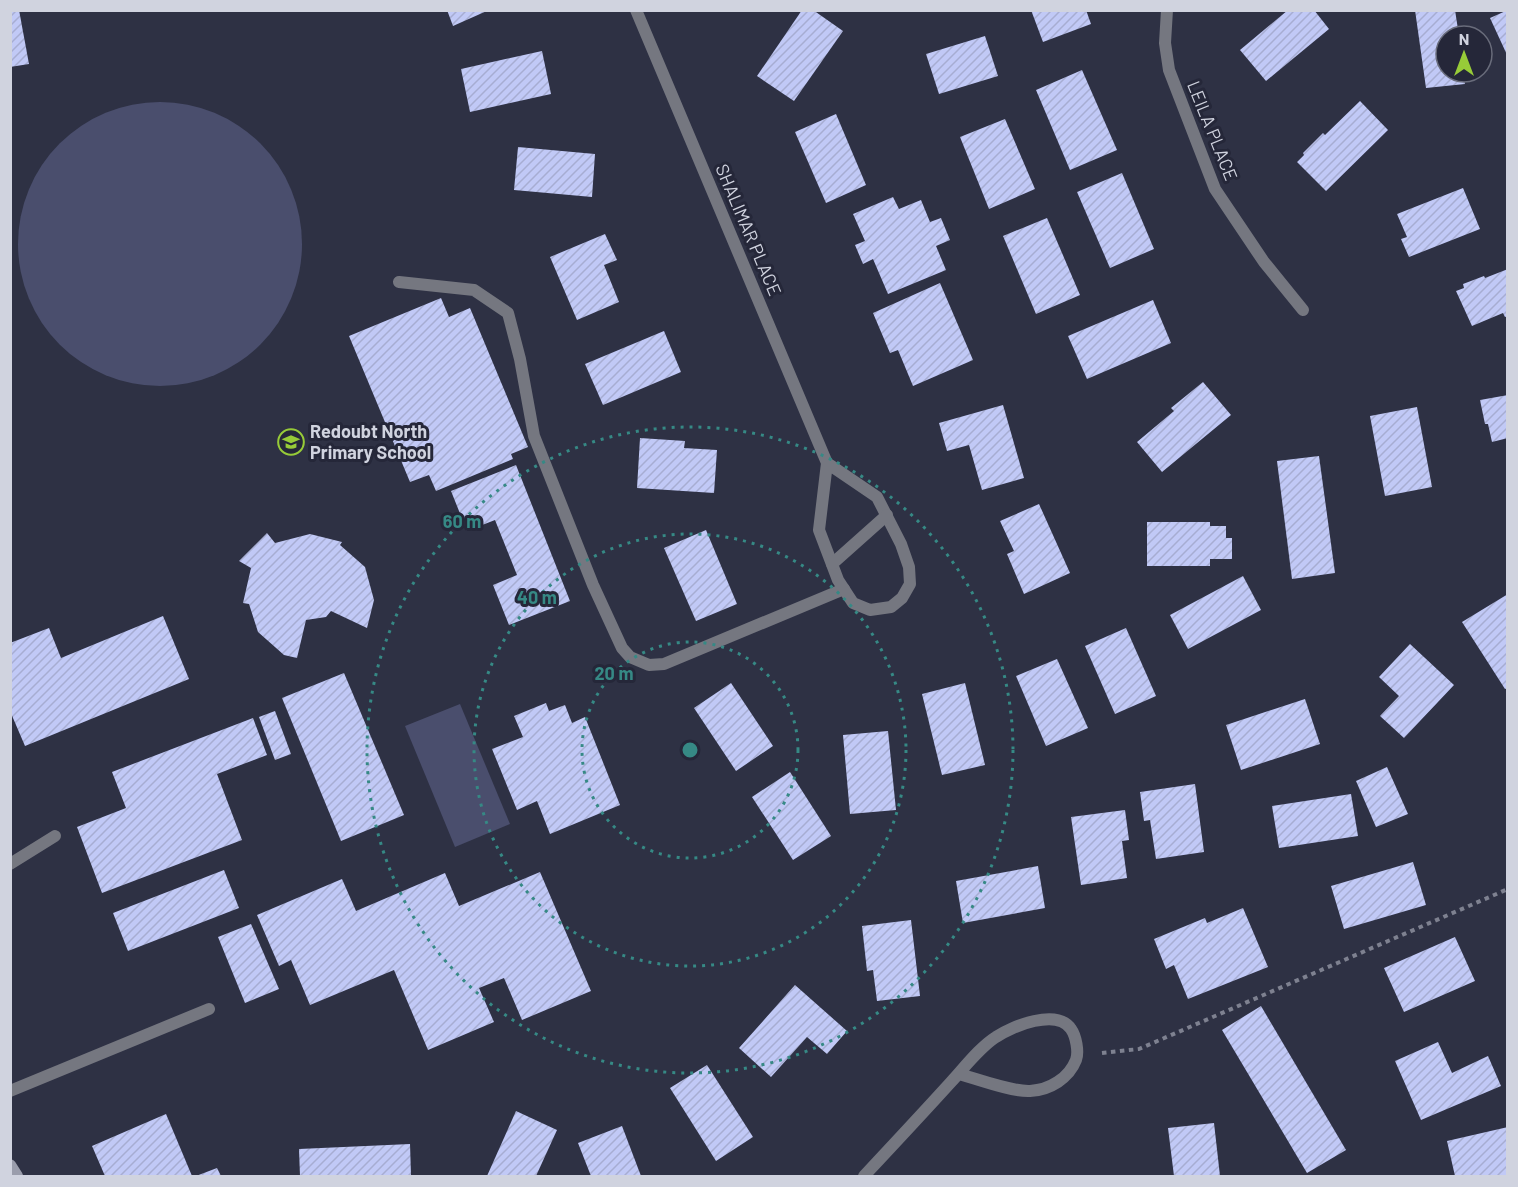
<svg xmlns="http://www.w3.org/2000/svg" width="1518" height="1187" viewBox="0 0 1518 1187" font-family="Barlow,sans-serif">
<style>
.pitch{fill:#4a4e6d}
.building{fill:url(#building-hatch)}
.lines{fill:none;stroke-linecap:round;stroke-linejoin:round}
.path{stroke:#7e8190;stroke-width:4;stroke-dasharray:4.5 4.5;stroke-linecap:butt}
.lane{stroke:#757780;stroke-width:12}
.street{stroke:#757780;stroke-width:12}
.secondary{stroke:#9a9dac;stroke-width:12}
.ring{fill:none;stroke:#368985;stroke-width:3;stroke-dasharray:3 6}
.labels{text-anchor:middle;stroke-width:6;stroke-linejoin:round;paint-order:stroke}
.street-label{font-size:18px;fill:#d0d3df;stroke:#252739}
.poi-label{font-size:18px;font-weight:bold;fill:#d0d3df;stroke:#252739;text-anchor:start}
.centre{fill:#368985;stroke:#252739;stroke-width:3}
.ring-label{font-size:18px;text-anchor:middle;font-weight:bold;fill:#368985;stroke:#252739;stroke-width:6;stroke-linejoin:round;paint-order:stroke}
</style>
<defs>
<pattern id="building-hatch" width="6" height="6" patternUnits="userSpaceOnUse" patternTransform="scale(1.5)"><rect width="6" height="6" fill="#c1c9f6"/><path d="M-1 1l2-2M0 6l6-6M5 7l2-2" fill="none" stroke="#a7add2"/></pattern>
</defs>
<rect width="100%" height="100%" fill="#2e3144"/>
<!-- pitch -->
<g class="pitch">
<circle cx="160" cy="244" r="142"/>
<path d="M460,704L510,824L455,847L405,726Z"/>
</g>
<!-- building -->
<g class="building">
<path d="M10,10H19L29,64L10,67Z"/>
<path d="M447,10H489L453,26Z"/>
<path d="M802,10H813L843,31L794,101L757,76Z"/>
<path d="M1031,10H1086L1091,24L1043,42Z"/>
<path d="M1288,10H1314L1329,29L1266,81L1240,50Z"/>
<path d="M1415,10H1455L1459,36H1446V72H1463L1465,84L1426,88Z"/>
<path d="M1508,10V57L1490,18Z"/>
<path d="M985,36L998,76L939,94L926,54Z"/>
<path d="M542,51L551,94L470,112L461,69Z"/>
<path d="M1082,70L1117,150L1070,170L1036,90Z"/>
<path d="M1360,101L1388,130L1326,191L1297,162L1304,155L1303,153L1323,133L1325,135Z"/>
<path d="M836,114L866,185L826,203L795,132Z"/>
<path d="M1005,119L1035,189L989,209L960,137Z"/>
<path d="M518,147L595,154L592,197L514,190Z"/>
<path d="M1122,173L1154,249L1110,268L1077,192Z"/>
<path d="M1463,188L1480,229L1409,257L1401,239L1407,237L1397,214Z"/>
<path d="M893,197L899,209L921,200L930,222L941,218L950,240L936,246L946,270L888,294L873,259L863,264L855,245L865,241L853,214Z"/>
<path d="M1047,218L1080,295L1036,314L1003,236Z"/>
<path d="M605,234L617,260L604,265L619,302L577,320L550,257Z"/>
<path d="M1508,269V316L1505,317L1503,313L1472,326L1456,291L1464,288L1463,284L1484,276L1485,278Z"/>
<path d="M940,283L973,360L913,386L898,350L890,353L873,313Z"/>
<path d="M441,298L449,317L470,308L528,447L511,454L513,459L436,491L429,475L410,482L349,336Z"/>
<path d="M1153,300L1171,343L1087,379L1068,336Z"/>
<path d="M664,331L681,372L603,405L585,364Z"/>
<path d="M1203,382L1231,415L1162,472L1137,442L1174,411L1171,408Z"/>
<path d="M1508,395V438L1492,442L1488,424H1485L1480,400Z"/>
<path d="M1003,405L1024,478L982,490L969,445L947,451L939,423Z"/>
<path d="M1417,407L1432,487L1385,496L1370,416Z"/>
<path d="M640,438L685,441L684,448L717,450L714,493L637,488Z"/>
<path d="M1319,456L1335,573L1292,579L1277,461Z"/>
<path d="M516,465L570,601L509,625L493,585L517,575L495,520L467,531L451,491Z"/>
<path d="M1039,504L1070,573L1024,594L1007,554L1014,551L1000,521Z"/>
<path d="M1147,522H1210V526H1226V538H1232V559H1210V566H1147Z"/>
<path d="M706,530L737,604L696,621L664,548Z"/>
<path d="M267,533L275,543L310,534L342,542L340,545L365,567L374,600L367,628L331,611L326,617L306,620L297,658L284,655L258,632L249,604L243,603L251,568L239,561Z"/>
<path d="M1243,576L1261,610L1188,649L1170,615Z"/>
<path d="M1508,594V688L1505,689L1462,622Z"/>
<path d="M163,616L189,679L25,746L10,711V643L49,628L61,658Z"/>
<path d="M1126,628L1156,696L1115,714L1085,646Z"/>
<path d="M1410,644L1454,685L1404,738L1380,716L1399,696L1379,677Z"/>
<path d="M1057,659L1088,728L1046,746L1016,676Z"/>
<path d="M344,673L404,815L341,841L282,698Z"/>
<path d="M731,683L773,746L736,771L694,708Z"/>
<path d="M965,683L985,765L942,775L922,694Z"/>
<path d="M1305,699L1320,744L1241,770L1226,725Z"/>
<path d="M546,703L549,711L565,705L572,723L585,717L620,805L550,834L537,801L517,810L492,749L523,737L514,716Z"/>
<path d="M275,711L291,754L275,760L259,717Z"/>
<path d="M253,718L267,755L217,774L242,840L102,893L77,827L126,808L112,772Z"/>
<path d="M888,731L896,810L850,814L843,735Z"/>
<path d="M1387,767L1408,814L1376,827L1356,781Z"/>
<path d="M790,772L831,836L793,860L752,797Z"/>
<path d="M1195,784L1204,852L1156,859L1150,820L1144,821L1140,792Z"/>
<path d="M1351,794L1358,836L1279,848L1272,806Z"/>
<path d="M1125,810L1129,840L1122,841L1127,878L1081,885L1071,817Z"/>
<path d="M1413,862L1426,905L1344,929L1331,886Z"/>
<path d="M1038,866L1045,908L963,923L956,881Z"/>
<path d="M224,870L239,908L128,951L113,913Z"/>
<path d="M540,872L591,991L522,1020L504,978L479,988L494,1022L428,1050L394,970L310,1005L291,960L279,966L257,915L342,879L356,911L445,873L459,906Z"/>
<path d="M1243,908L1268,967L1188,999L1174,965L1166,969L1154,939L1205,918L1207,923Z"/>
<path d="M911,920L920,996L877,1001L873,970L867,971L862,926Z"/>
<path d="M251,924L279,989L245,1003L218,937Z"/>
<path d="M1455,937L1475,981L1404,1012L1384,968Z"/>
<path d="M795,985L847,1031L827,1054L807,1037L771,1077L739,1048Z"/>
<path d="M1261,1006L1346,1150L1307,1173L1222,1030Z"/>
<path d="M1438,1042L1452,1073L1488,1056L1501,1086L1421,1120L1395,1061Z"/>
<path d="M707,1065L753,1137L716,1161L670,1088Z"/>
<path d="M516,1111L557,1130L536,1176H487Z"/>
<path d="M166,1114L192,1176H105L92,1146Z"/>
<path d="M1214,1123L1220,1176H1174L1168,1128Z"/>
<path d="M622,1126L641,1176H591L578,1143Z"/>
<path d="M1508,1127V1175L1455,1176L1447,1141Z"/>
<path d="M410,1144L411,1176H300L299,1149Z"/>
<path d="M217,1168L221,1176H196Z"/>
</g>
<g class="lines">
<!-- path -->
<path class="path" d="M1102,1053L1139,1049L1508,889"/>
<!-- lane -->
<g class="lane">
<path d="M399,282L474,290L508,313L520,359L534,436L593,585L622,648L630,657L649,665L664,664L844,589"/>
<path d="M10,864L55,836"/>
<path d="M10,1091L209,1009"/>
</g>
<!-- street -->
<g class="street">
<path d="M636,10L827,463L819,530L838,580L853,603L870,610L891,607L902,598L910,584L909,567L901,544L877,497L827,463"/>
<path d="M1167,10L1165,43L1169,70L1215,189L1264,262L1303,310"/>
<path d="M832,564L887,515"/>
<path d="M864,1176C893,1145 922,1114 951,1082C964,1068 980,1047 996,1037C1012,1026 1057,1008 1071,1029C1076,1036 1079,1052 1076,1060C1069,1078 1050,1090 1030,1091C1012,1092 977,1079 959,1074"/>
</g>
<!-- secondary -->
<path class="secondary" d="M10,1165L17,1176"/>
</g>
<!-- distance rings -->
<g class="ring">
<circle cx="690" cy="750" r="108"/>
<circle cx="690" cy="750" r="216"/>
<circle cx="690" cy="750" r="323"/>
</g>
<!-- icons -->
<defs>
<g id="school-ring" transform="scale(1.35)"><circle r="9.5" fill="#252739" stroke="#97cb38" stroke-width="1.5"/><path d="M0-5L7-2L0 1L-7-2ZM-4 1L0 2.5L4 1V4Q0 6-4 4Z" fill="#97cb38"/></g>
</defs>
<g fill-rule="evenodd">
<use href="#school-ring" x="291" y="442"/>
</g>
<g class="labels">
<!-- street labels -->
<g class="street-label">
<text transform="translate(1212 131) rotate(68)" y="6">LEILA PLACE</text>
<text transform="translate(748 230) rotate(67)" y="6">SHALIMAR PLACE</text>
</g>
<!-- poi labels -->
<g class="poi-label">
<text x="310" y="438">Redoubt North<tspan x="310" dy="21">Primary School</tspan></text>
</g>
</g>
<circle cx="690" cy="750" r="9" class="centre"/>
<g class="ring-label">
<text x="462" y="528">60 m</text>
<text x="537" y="604">40 m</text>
<text x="614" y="680">20 m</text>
</g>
<!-- border -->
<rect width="1518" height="1187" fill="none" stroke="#d0d3df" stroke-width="24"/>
<!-- north arrow -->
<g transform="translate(1464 54)"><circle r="28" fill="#252739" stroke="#696c7b" stroke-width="1.5"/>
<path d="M0-4.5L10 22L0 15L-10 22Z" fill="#97cb38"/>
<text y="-9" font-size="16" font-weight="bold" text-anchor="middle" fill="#d0d3df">N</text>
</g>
</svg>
